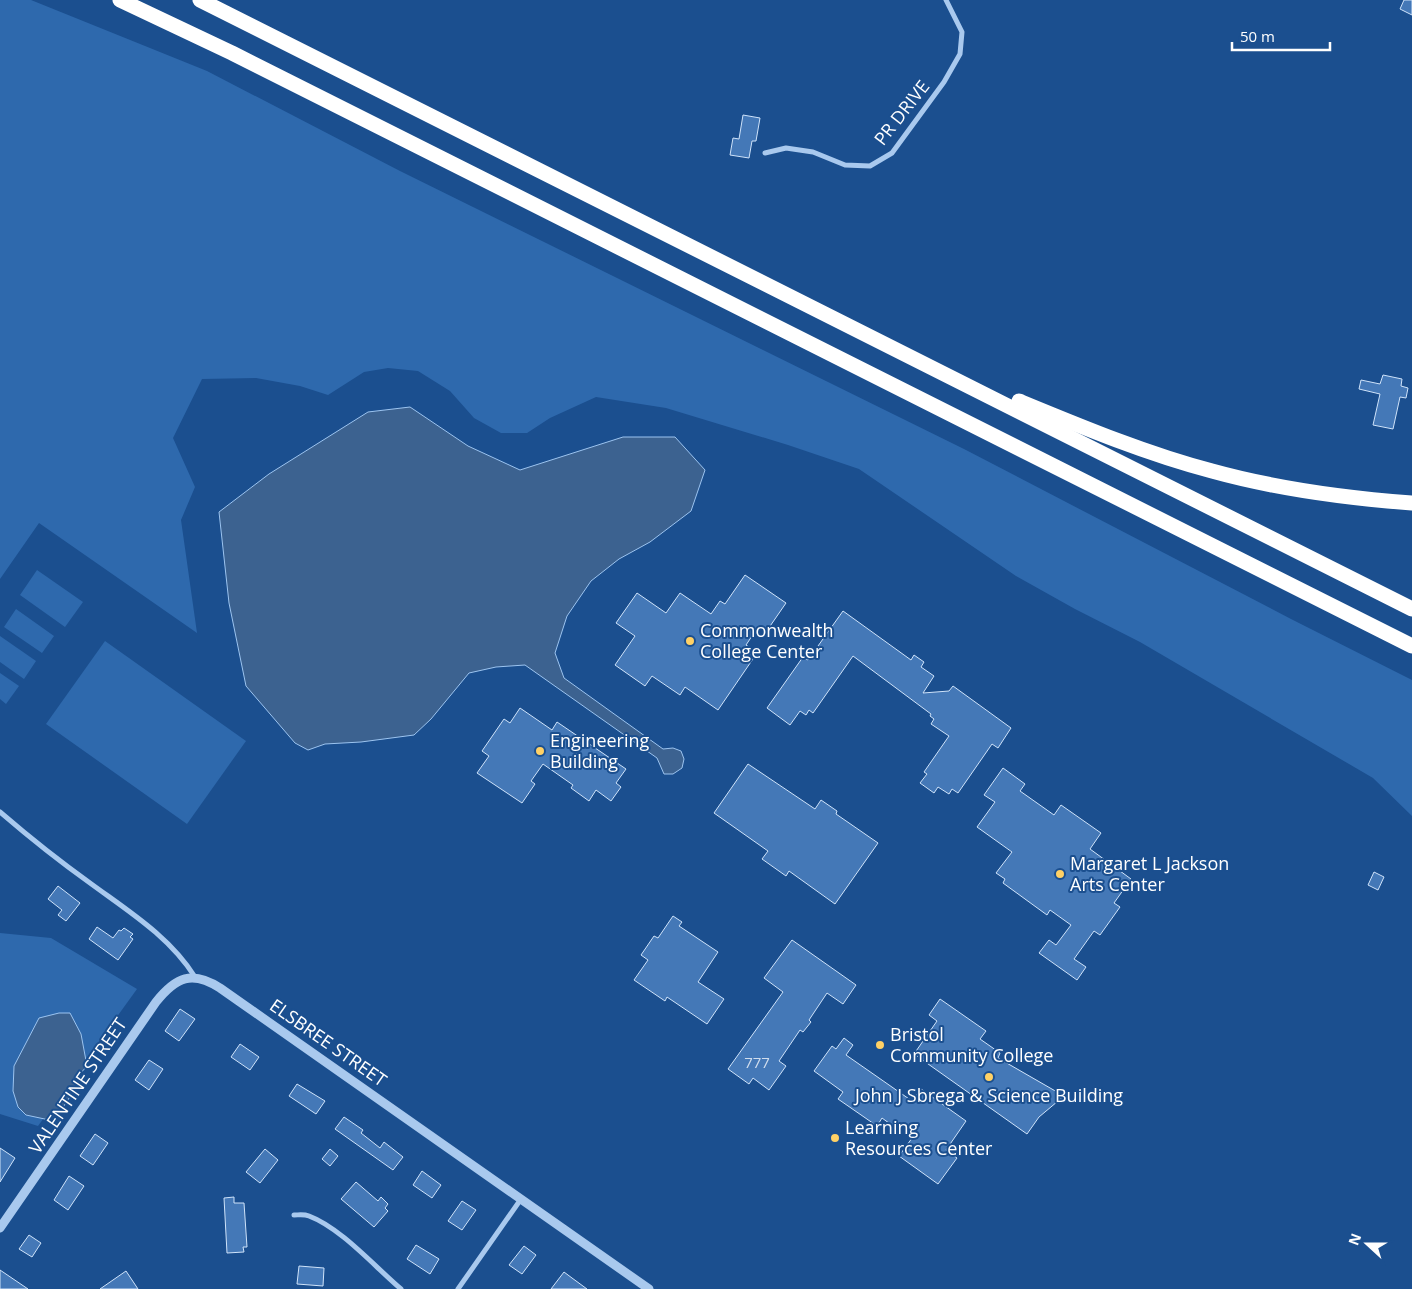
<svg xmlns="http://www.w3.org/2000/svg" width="1412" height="1289" viewBox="0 0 1412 1289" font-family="'Open Sans',sans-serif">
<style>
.green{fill:#2e69ad}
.water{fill:#3c6290;stroke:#9cc4f0}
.building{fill:#4478b7;stroke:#cfe3fa}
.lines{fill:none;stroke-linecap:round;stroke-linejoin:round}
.minor{stroke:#a9c9ee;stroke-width:5}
.tertiary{stroke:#a9c9ee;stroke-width:9}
.motorway{stroke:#fff;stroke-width:15}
.poi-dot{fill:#ffd166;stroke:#1b4f8f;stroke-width:2}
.labels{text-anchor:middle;stroke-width:4;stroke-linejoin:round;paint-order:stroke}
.number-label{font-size:15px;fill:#d0dded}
.street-label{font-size:18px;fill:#fff;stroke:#1b4f8f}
.poi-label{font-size:18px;fill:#fff;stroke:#1b4f8f;text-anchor:start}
</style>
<rect width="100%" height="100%" fill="#1b4f8f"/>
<!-- green -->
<g class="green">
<path d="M0,0H31L207,71L400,171L964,449L1291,619L1412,680V816L1373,778L1140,642L1075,609L1016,576L859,469L788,445L666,408L596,397L550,418L527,433H501L474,418L450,391L418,371L388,368L364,372L328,395L300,386L256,378L202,379L173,438L195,487L181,520L197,633L39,523L0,579Z"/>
<path d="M37,570L83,602L65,627L20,595Z"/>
<path d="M16,609L54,636L42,653L4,627Z"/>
<path d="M0,636L36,661L24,679L0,662Z"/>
<path d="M105,641L246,741L187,824L46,724Z"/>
<path d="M0,673L19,686L6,704L0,699Z"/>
<path d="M0,933L51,938L137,989L38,1126L0,1114Z"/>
</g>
<!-- water -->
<g class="water">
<path d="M410,407L468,446L520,470L623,437H675L705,470L691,511L650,542L619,559L591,581L567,616L555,653L564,678L663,749L673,748L681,751L684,759L682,768L673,774H664L657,758L525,665L496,667L469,673L431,719L414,735L361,742L325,744L308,750L295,743L246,686L229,603L219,512L269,474L368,412Z"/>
<path d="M59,1013H70L81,1034L87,1066L79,1075V1083L54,1121L26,1115L18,1107L13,1091L14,1066L39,1018Z"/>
</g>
<!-- building -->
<g class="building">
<path d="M1404,0H1412V15L1400,9Z"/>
<path d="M743,115L760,118L756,141H752L749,158L730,155L733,138L739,139Z"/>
<path d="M1383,375L1402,379L1401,386L1408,388L1406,398L1400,397L1393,429L1373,425L1380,394L1359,389L1361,380L1380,384Z"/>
<path d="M745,575L786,603L766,632L758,627L746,645L757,653L718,710L685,687L680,695L652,676L645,686L615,665L635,636L616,623L637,593L666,613L680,593L711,614L720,601L725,604Z"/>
<path d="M843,611L911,660L914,655L924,662L921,667L934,676L923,693L949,691L953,686L1011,728L998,748L992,744L958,793L952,789L949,794L938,787L934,793L920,783L927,774L924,772L949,736L931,724L934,719L930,716L931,714L853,656L813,713L809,710L806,715L800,711L790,725L767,708L803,657L808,660Z"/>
<path d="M520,708L552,730L557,722L626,769L616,783L621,787L611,801L596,790L589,801L571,788L573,785L543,764L531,781L535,784L522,803L477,773L489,756L482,751L504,719L510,723Z"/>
<path d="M748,764L815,809L821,800L837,811L836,814L878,843L835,904L789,871L786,876L762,859L768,851L714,813Z"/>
<path d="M1003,768L1025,784L1020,791L1054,815L1061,805L1101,833L1090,849L1131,879L1114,903L1120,907L1100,935L1094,931L1074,959L1086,967L1077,980L1039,953L1049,940L1056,945L1071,925L1050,910L1047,915L1003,883L1005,879L996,873L1012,852L977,827L995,802L984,795Z"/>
<path d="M1374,872L1384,877L1378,890L1368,885Z"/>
<path d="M58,886L80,903L66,921L58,915L62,910L48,899Z"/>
<path d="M673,916L682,922L679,926L718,952L698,982L724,999L707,1024L667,997L665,1001L634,980L648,960L641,955L654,936L658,938Z"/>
<path d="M97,927L113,938L119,930L121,931L124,928L133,934L130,937L133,939L118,960L89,939Z"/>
<path d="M792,940L856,985L843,1004L827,993L809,1020L811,1022L803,1032L800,1030L779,1061L786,1066L769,1090L753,1078L749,1084L728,1069L783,992L764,978Z"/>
<path d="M940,999L986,1031L980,1039L1000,1053L998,1058L1064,1096L1039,1117L1027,1134L914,1054L937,1021L929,1015Z"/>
<path d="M180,1009L195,1019L179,1041L165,1031Z"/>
<path d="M844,1038L853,1045L846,1055L912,1101L921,1089L966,1121L946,1150L957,1158L938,1184L899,1156L915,1134L896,1121L893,1126L882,1118L877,1126L838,1099L843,1092L814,1071L832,1046L836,1049Z"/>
<path d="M240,1044L259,1057L250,1070L231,1057Z"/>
<path d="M149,1060L163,1069L149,1090L135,1080Z"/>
<path d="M297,1084L325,1101L316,1114L289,1096Z"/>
<path d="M344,1117L363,1130L361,1133L380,1148L384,1142L403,1157L393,1170L335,1129Z"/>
<path d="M95,1134L108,1143L93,1165L80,1156Z"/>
<path d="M0,1148L15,1158L0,1182Z"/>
<path d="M265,1149L278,1160L260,1183L246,1172Z"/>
<path d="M330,1149L338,1156L330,1166L322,1159Z"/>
<path d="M422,1171L441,1185L432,1198L413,1185Z"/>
<path d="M69,1176L84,1186L68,1210L54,1200Z"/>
<path d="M356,1182L378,1201L381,1197L388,1204L385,1208L388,1211L374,1227L341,1199Z"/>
<path d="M234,1197V1203H244L247,1247H243L244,1252L227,1253L224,1198Z"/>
<path d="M462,1201L476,1210L462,1230L448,1221Z"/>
<path d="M29,1235L41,1243L32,1257L19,1249Z"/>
<path d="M416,1245L439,1259L430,1274L407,1259Z"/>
<path d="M524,1246L536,1255L522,1274L509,1265Z"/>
<path d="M299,1266L324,1268L323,1286L297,1284Z"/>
<path d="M0,1270L28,1289H0Z"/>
<path d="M126,1271L138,1289H100Z"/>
<path d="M564,1272L572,1278L587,1289H551Z"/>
</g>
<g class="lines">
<!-- minor -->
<g class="minor">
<path d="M765,153L786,148L813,152L845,165L870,166L892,153L944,82L960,54L962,32L946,0"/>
<path d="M0,812C29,837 59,861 90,883C128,911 169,936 195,977"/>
<path d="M294,1215C299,1215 304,1214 309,1216C341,1228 375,1267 401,1289"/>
<path d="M458,1289L521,1199"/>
</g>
<!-- tertiary -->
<path class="tertiary" d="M0,1228L156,1002C176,977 192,970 220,988L649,1289"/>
<!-- motorway -->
<g class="motorway">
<path d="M120,0L232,53L1412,646"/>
<path d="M200,0L1412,609"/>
<path d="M1019,401C1082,427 1147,454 1212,471C1277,489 1345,498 1412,503"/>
</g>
</g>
<!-- markers -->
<g class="poi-dot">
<circle cx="690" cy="641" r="5"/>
<circle cx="540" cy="751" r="5"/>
<circle cx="1060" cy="874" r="5"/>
<circle cx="880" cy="1045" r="5"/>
<circle cx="989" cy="1077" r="5"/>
<circle cx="835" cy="1138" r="5"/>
</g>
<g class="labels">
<!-- number labels -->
<g class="number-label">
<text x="757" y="1068">777</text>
</g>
<!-- street labels -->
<g class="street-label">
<text transform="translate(902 113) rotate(-52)" y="6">PR DRIVE</text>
<text transform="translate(328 1043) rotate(35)" y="6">ELSBREE STREET</text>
<text transform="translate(78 1086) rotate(-56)" y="6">VALENTINE STREET</text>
</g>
<!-- poi labels -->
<g class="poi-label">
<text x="700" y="637">Commonwealth<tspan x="700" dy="21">College Center</tspan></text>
<text x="550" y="747">Engineering<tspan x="550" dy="21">Building</tspan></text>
<text x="1070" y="870">Margaret L Jackson<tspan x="1070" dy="21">Arts Center</tspan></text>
<text x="890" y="1041">Bristol<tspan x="890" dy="21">Community College</tspan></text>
<text x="989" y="1102" text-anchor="middle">John J Sbrega &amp; Science Building</text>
<text x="845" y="1134">Learning<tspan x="845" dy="21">Resources Center</tspan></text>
</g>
</g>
<!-- north arrow -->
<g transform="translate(1367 1244) rotate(291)" stroke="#1b4f8f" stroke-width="4" paint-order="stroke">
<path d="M0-4L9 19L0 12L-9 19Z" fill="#ffffff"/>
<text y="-8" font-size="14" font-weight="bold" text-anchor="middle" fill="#ffffff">N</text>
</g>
<!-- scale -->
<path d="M1232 42v8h98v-8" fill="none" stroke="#ffffff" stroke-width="2.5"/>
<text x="1240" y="42" font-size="15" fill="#ffffff" stroke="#1b4f8f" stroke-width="4" paint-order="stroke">50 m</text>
</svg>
